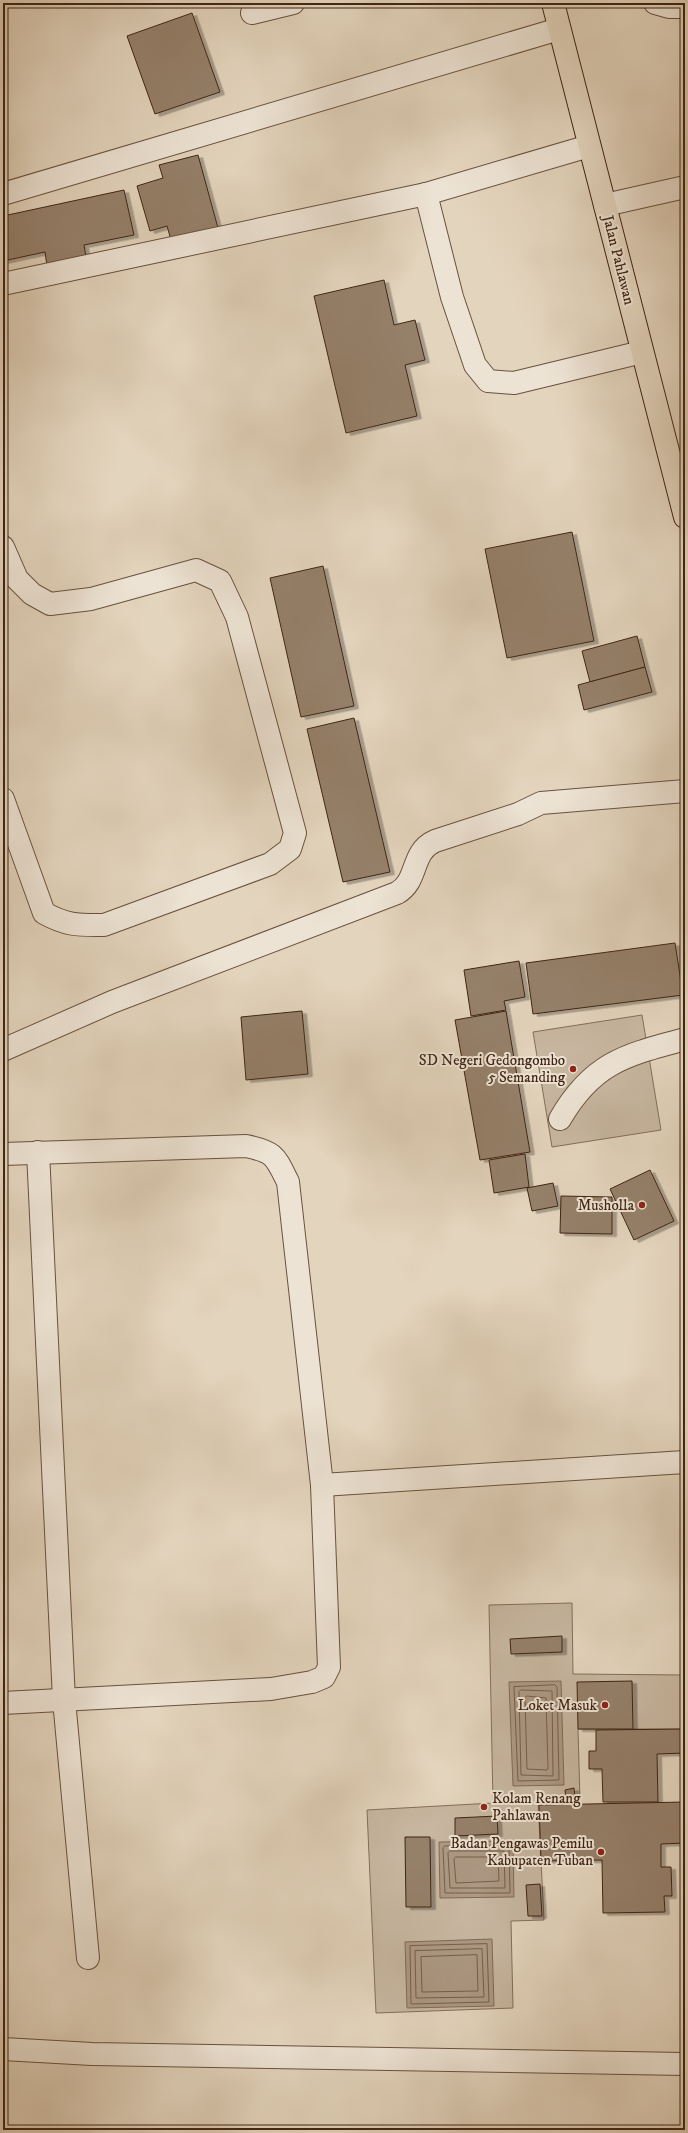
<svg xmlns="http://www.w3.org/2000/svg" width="688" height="2133" viewBox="0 0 688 2133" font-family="'IM FELL DW Pica',serif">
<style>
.green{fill:#c7b6a0;stroke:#846e5a}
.water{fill:#ac9883;stroke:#816a56}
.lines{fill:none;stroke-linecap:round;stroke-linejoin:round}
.shore{stroke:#765e4b;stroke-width:1}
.building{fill:#95806b;stroke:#402513;filter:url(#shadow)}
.minor-casing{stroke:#69513e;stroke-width:24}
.highway-casing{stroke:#402513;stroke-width:24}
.minor{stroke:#ede3d4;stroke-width:22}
.highway{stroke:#e3d4bd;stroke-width:22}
.poi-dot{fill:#8f2418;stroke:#ede3d4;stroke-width:1.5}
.labels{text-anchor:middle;stroke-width:4;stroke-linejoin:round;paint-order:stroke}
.street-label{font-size:15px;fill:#402513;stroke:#ede3d4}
.poi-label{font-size:15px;fill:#402513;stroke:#ede3d4;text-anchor:end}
</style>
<defs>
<filter id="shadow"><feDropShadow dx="4.5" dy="2.5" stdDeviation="0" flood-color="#0004"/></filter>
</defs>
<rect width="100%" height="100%" fill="#e3d4bd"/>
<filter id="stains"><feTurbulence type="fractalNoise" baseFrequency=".005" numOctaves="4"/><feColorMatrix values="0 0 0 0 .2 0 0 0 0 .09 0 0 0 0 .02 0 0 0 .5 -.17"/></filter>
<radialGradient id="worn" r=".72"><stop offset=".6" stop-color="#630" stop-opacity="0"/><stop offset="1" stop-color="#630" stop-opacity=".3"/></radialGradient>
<!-- green -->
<g class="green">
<path d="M642,1015L661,1130L552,1147L533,1032Z"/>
<path d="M572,1603L573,1674L685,1675V1729H578L580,1801H538L544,1920L511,1921L513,2008L376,2013L367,1810L493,1803L489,1605Z"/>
</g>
<!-- water -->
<g class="water">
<path d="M561,1681L564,1785L513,1786L509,1682Z"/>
<path d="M513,1841L514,1897L440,1898L439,1842Z"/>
<path d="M492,1939L494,2006L407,2008L405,1942Z"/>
</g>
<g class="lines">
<!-- shore -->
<g class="shore">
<path d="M555,1685L557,1687L559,1780L518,1781L514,1687Z"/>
<path d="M521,1690L552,1691L553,1776L521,1775L519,1692Z"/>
<path d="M527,1696L546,1698L548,1768L547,1770L527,1769L525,1698Z"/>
<path d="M445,1846H509L510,1893H445L443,1848Z"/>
<path d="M450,1851H504L505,1888H450L448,1853Z"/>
<path d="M456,1857H498L499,1881L456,1883L454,1859Z"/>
<path d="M487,1944L489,2002L411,2004L410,1946Z"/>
<path d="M482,1949L484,1997L416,1998L415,1951Z"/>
<path d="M477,1955L478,1991L422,1992L421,1957Z"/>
</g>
</g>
<!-- building -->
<g class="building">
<path d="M192,13L220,92L155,114L127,36Z"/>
<path d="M198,155L218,228L171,240L167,226L150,231L137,186L163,178L159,165Z"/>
<path d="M124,190L134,235L84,245L86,257L47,266L45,252L3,261V216Z"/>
<path d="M384,280L394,325L415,320L425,360L405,365L417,416L346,433L314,296Z"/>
<path d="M572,532L594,641L507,658L485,549Z"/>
<path d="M323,566L354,706L301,717L270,578Z"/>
<path d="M637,636L645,667L590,682L582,651Z"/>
<path d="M645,667L652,692L584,710L578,685Z"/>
<path d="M354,718L390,872L343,882L307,729Z"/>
<path d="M675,943L683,995L533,1014L526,963Z"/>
<path d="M519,961L525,997L504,1001L506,1010L471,1016L464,970Z"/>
<path d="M302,1011L308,1074L246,1080L241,1017Z"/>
<path d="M506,1011L530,1152L480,1160L455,1020Z"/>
<path d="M525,1154L529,1187L494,1193L489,1160Z"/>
<path d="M650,1170L674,1221L634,1240L610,1189Z"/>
<path d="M553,1183L558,1206L532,1211L527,1188Z"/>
<path d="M561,1196L612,1197V1234L560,1233Z"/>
<path d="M562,1636V1652L511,1654L510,1639Z"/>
<path d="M632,1681L633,1729H578L577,1682Z"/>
<path d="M685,1729V1753L657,1754L658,1802H603L602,1769H589V1751H596V1730Z"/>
<path d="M574,1788L575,1797L566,1798L565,1790Z"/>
<path d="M685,1802V1843L661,1844V1867H671L672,1896H664L665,1912L603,1913L602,1860L541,1861L539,1805Z"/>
<path d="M497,1816L498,1834L455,1836V1818Z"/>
<path d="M405,1837H430L431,1907H406Z"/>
<path d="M540,1884L542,1916H528L526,1885Z"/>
</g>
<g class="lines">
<!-- minor casing -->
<g class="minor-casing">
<g id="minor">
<path d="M655,3L669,7H685"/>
<path d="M252,13L293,3"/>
<path d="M3,194L559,29"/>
<path d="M426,194L452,297L475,365L488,381L514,383L642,352"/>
<path d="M605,205L685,187"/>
<path d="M3,284L426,194L589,146"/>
<path d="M3,547L17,579L32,594L50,604L91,599L196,570L220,581L237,617L295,833L290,849L270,864L104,925C78,925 68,926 44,913L3,799"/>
<path d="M3,1050L112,1002L397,893C419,881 410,852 435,841L518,814L541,803L685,791"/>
<path d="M560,1119C593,1062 626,1055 685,1039"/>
<path d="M38,1152L64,1700L88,1958"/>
<path d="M3,1154L246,1146C275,1152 275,1156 288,1182L322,1485L329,1667L324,1677L312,1682L271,1689L3,1703"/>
<path d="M322,1485L685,1462"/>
<path d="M3,2049L92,2054L685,2064"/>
</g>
</g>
<!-- highway casing -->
<g class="highway-casing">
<path id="highway" d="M553,3L685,517"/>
</g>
<!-- minor -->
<use href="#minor" class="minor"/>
<!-- highway -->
<use href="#highway" class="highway"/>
</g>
<!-- markers -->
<g class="poi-dot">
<circle cx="573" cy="1069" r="4"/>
<circle cx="642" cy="1205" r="4"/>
<circle cx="605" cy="1705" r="4"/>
<circle cx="484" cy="1807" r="4"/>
<circle cx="601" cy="1852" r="4"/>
</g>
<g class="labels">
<!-- street labels -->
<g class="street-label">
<text transform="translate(619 260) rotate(76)" y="5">Jalan Pahlawan</text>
</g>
<!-- poi labels -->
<g class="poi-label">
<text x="565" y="1065">SD Negeri Gedongombo<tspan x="565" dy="17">5 Semanding</tspan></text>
<text x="634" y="1210">Musholla</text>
<text x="597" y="1710">Loket Masuk</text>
<text x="492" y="1803" text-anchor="start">Kolam Renang<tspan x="492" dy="17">Pahlawan</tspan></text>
<text x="593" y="1848">Badan Pengawas Pemilu<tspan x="593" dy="17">Kabupaten Tuban</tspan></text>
</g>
</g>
<!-- margin -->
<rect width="688" height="2133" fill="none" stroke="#e3d4bd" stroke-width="16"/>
<rect x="4" y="4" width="680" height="2125" fill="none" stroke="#402513" stroke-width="2"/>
<rect x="8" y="8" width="672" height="2117" fill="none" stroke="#402513"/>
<rect width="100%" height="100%" filter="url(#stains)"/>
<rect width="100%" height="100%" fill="url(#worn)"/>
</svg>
